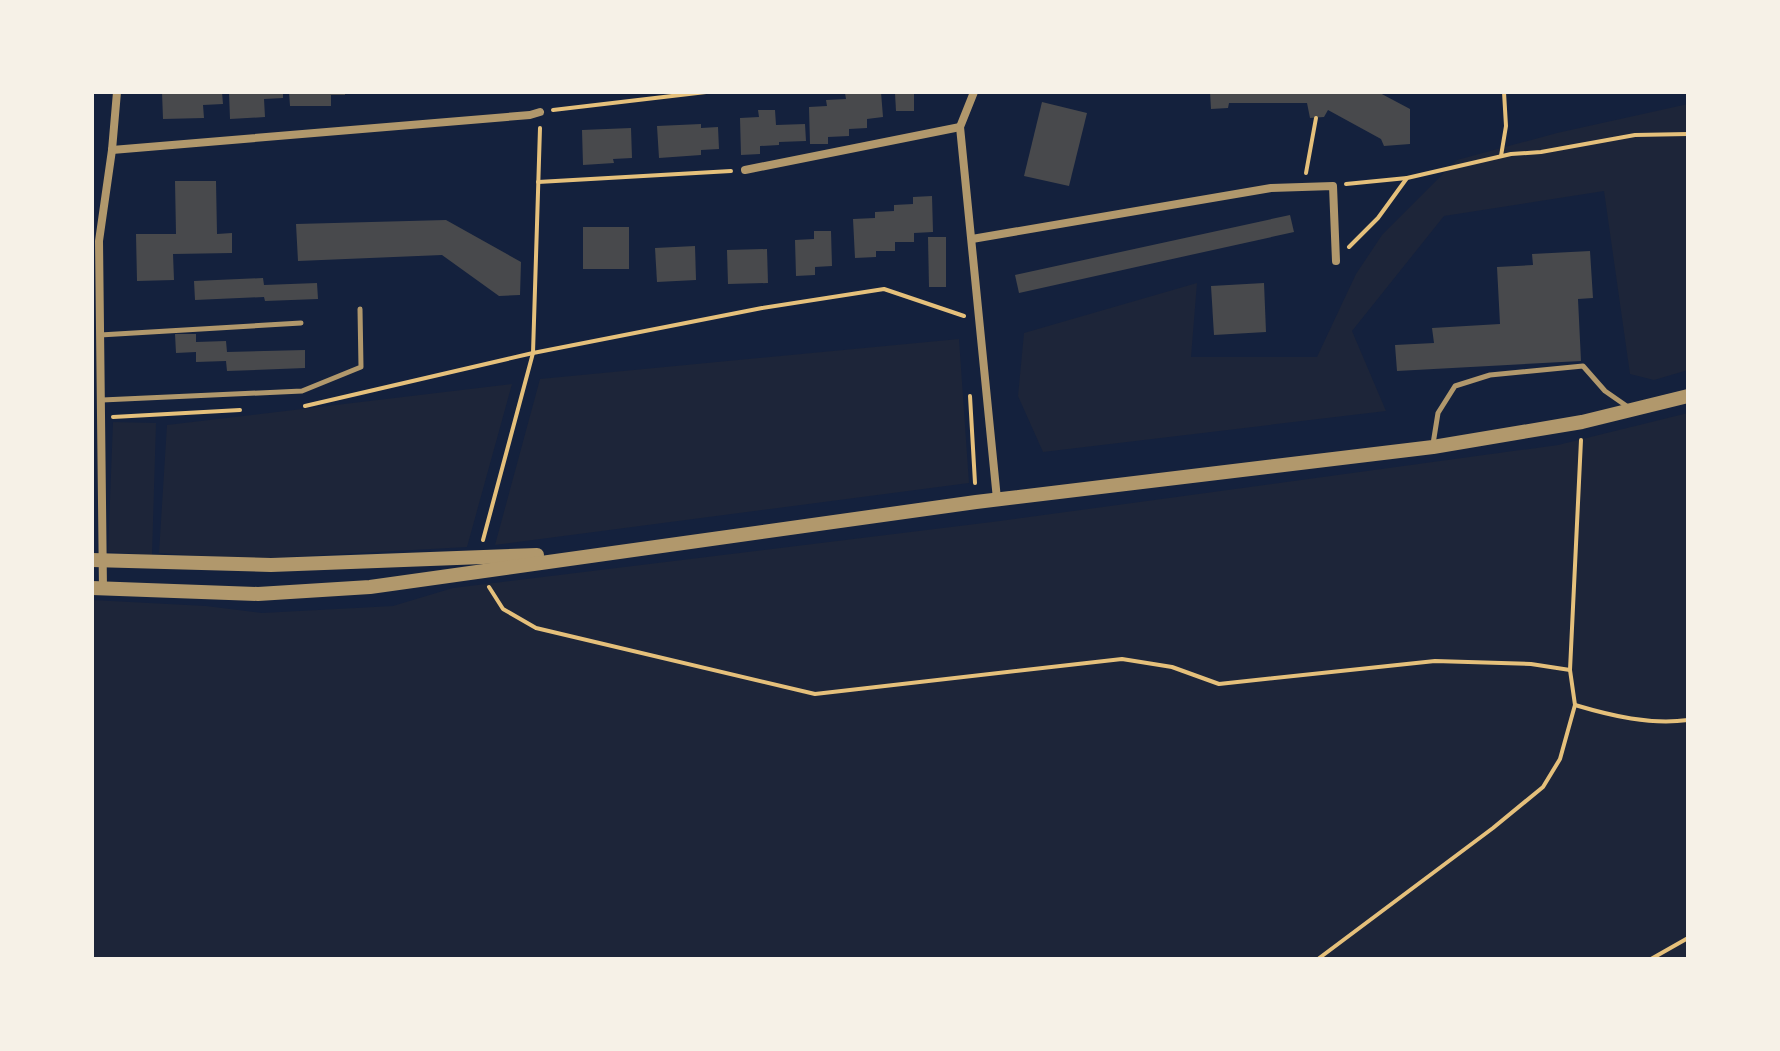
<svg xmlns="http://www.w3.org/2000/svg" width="1780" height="1051" viewBox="0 0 1780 1051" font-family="Merriweather,serif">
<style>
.green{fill:#1d2539}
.building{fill:#48494c}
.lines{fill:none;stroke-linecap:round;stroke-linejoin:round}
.path{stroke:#e5c07b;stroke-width:4}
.service{stroke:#b1986c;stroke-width:5}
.minor{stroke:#b1986c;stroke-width:8}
.tertiary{stroke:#b1986c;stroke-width:14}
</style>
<rect width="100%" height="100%" fill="#14213d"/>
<!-- green -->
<g class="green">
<path d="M1688,104V370L1654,380L1630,374L1604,191L1444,216L1352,331L1386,411L1043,452L1018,396L1024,333L1197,283L1191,357H1317L1356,274L1382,235L1457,160L1557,133Z"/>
<path d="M959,339L969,483L495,545L540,379Z"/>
<path d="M512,384L467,547L249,559L159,553L167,425Z"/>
<path d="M1688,413V959H92V600L206,606L262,613L393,606L453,588L1000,521L1558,445Z"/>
<path d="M113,422L156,423L152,555L108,552Z"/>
</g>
<!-- building -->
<g class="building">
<path d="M162,92H222L223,104L203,105L204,118L163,119Z"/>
<path d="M229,92H283V98L264,99L265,117L230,119Z"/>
<path d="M289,92H345V95H331V106H290Z"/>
<path d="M881,92L883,117L867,119V128L849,129V136L828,137V144H810L809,107L827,106L826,100L846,99L845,93Z"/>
<path d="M905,92H914V111H896L895,93Z"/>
<path d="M1210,92H1378L1410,109V144L1384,146L1381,139L1328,110L1324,117L1310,118L1307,103H1229L1228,108L1211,109Z"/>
<path d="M1042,102L1087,113L1069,186L1024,176Z"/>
<path d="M758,110H775L776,125L805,124L806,141L779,142V145L760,146V154L741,155L740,118L759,117Z"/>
<path d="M701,124V128L718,127L719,149L701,150V155L659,158L657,126Z"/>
<path d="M631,128L632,158L613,159L614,163L583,165L582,130Z"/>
<path d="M175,181H216L217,234L232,233V253L173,254L174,280L137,281L136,234H176Z"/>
<path d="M932,196L933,232L914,233V242H895V251H876V257L855,258L853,219L875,218V212L894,211V205L913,204V197Z"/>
<path d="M1290,215L1294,232L1019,293L1015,275Z"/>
<path d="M446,220L521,262L520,295L499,296L442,255L298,261L296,224Z"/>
<rect x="583" y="227" width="46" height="42"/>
<path d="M814,231H831L832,266L815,267V275L796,276L795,240L814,239Z"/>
<path d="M928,237H946V287H929Z"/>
<path d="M695,246L696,280L657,282L655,248Z"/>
<path d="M767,249L768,283L728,284L727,250Z"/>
<path d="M1590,251L1593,298L1578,299L1581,361L1397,371L1395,345L1434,343L1432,328L1500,324L1497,267L1533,265L1532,254Z"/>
<path d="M263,278L264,285L317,283L318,299L265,301L264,297L195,300L194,281Z"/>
<path d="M1264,283L1266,332L1214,335L1211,286Z"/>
<path d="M175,334H196V342L226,341L227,352L305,350V368L227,371L226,361L196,362V352L176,353Z"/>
</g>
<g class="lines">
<!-- path -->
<g class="path">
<path d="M553,110L706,92"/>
<path d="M1501,156L1506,126L1504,92"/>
<path d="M1306,173L1316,118"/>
<path d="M538,182L731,171"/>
<path d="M1346,184L1407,178"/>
<path d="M1349,247L1378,218L1407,178L1511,154L1541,152L1635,135L1688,134"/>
<path d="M970,396L975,483"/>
<path d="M305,406L533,353L762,308L884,289L964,316"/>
<path d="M113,417L240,410"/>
<path d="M483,540L533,353L540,128"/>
<path d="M489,587L503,609L536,628L815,694L1122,659L1172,667L1219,684L1435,661L1531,664L1570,670"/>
<path d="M1575,705C1612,716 1650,725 1688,720"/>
<path d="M1318,959L1493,828L1543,787L1560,759L1575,705L1570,670L1581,440"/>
<path d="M1651,959L1688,938"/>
</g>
<!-- service -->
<g class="service">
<path d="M100,335L301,323"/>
<path d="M102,400L302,391L361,367L360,309"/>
<path d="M1433,444L1438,413L1455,386L1490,375L1583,366L1605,391L1628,407"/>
</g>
<!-- minor -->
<g class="minor">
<path d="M974,92L960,127L997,499"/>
<path d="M112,150L530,115L540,112"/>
<path d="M745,170L960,127"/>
<path d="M972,239L1271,188L1333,186L1336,261"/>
<path d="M103,589L99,241L112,150L117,92"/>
</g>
<!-- tertiary -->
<g class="tertiary">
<path d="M92,560L271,565L537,555"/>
<path d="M92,588L258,594L370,587L976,502L1433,447L1582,422L1688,396"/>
</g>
</g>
<!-- border -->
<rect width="1780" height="1051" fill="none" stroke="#f6f1e7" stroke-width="188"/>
</svg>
